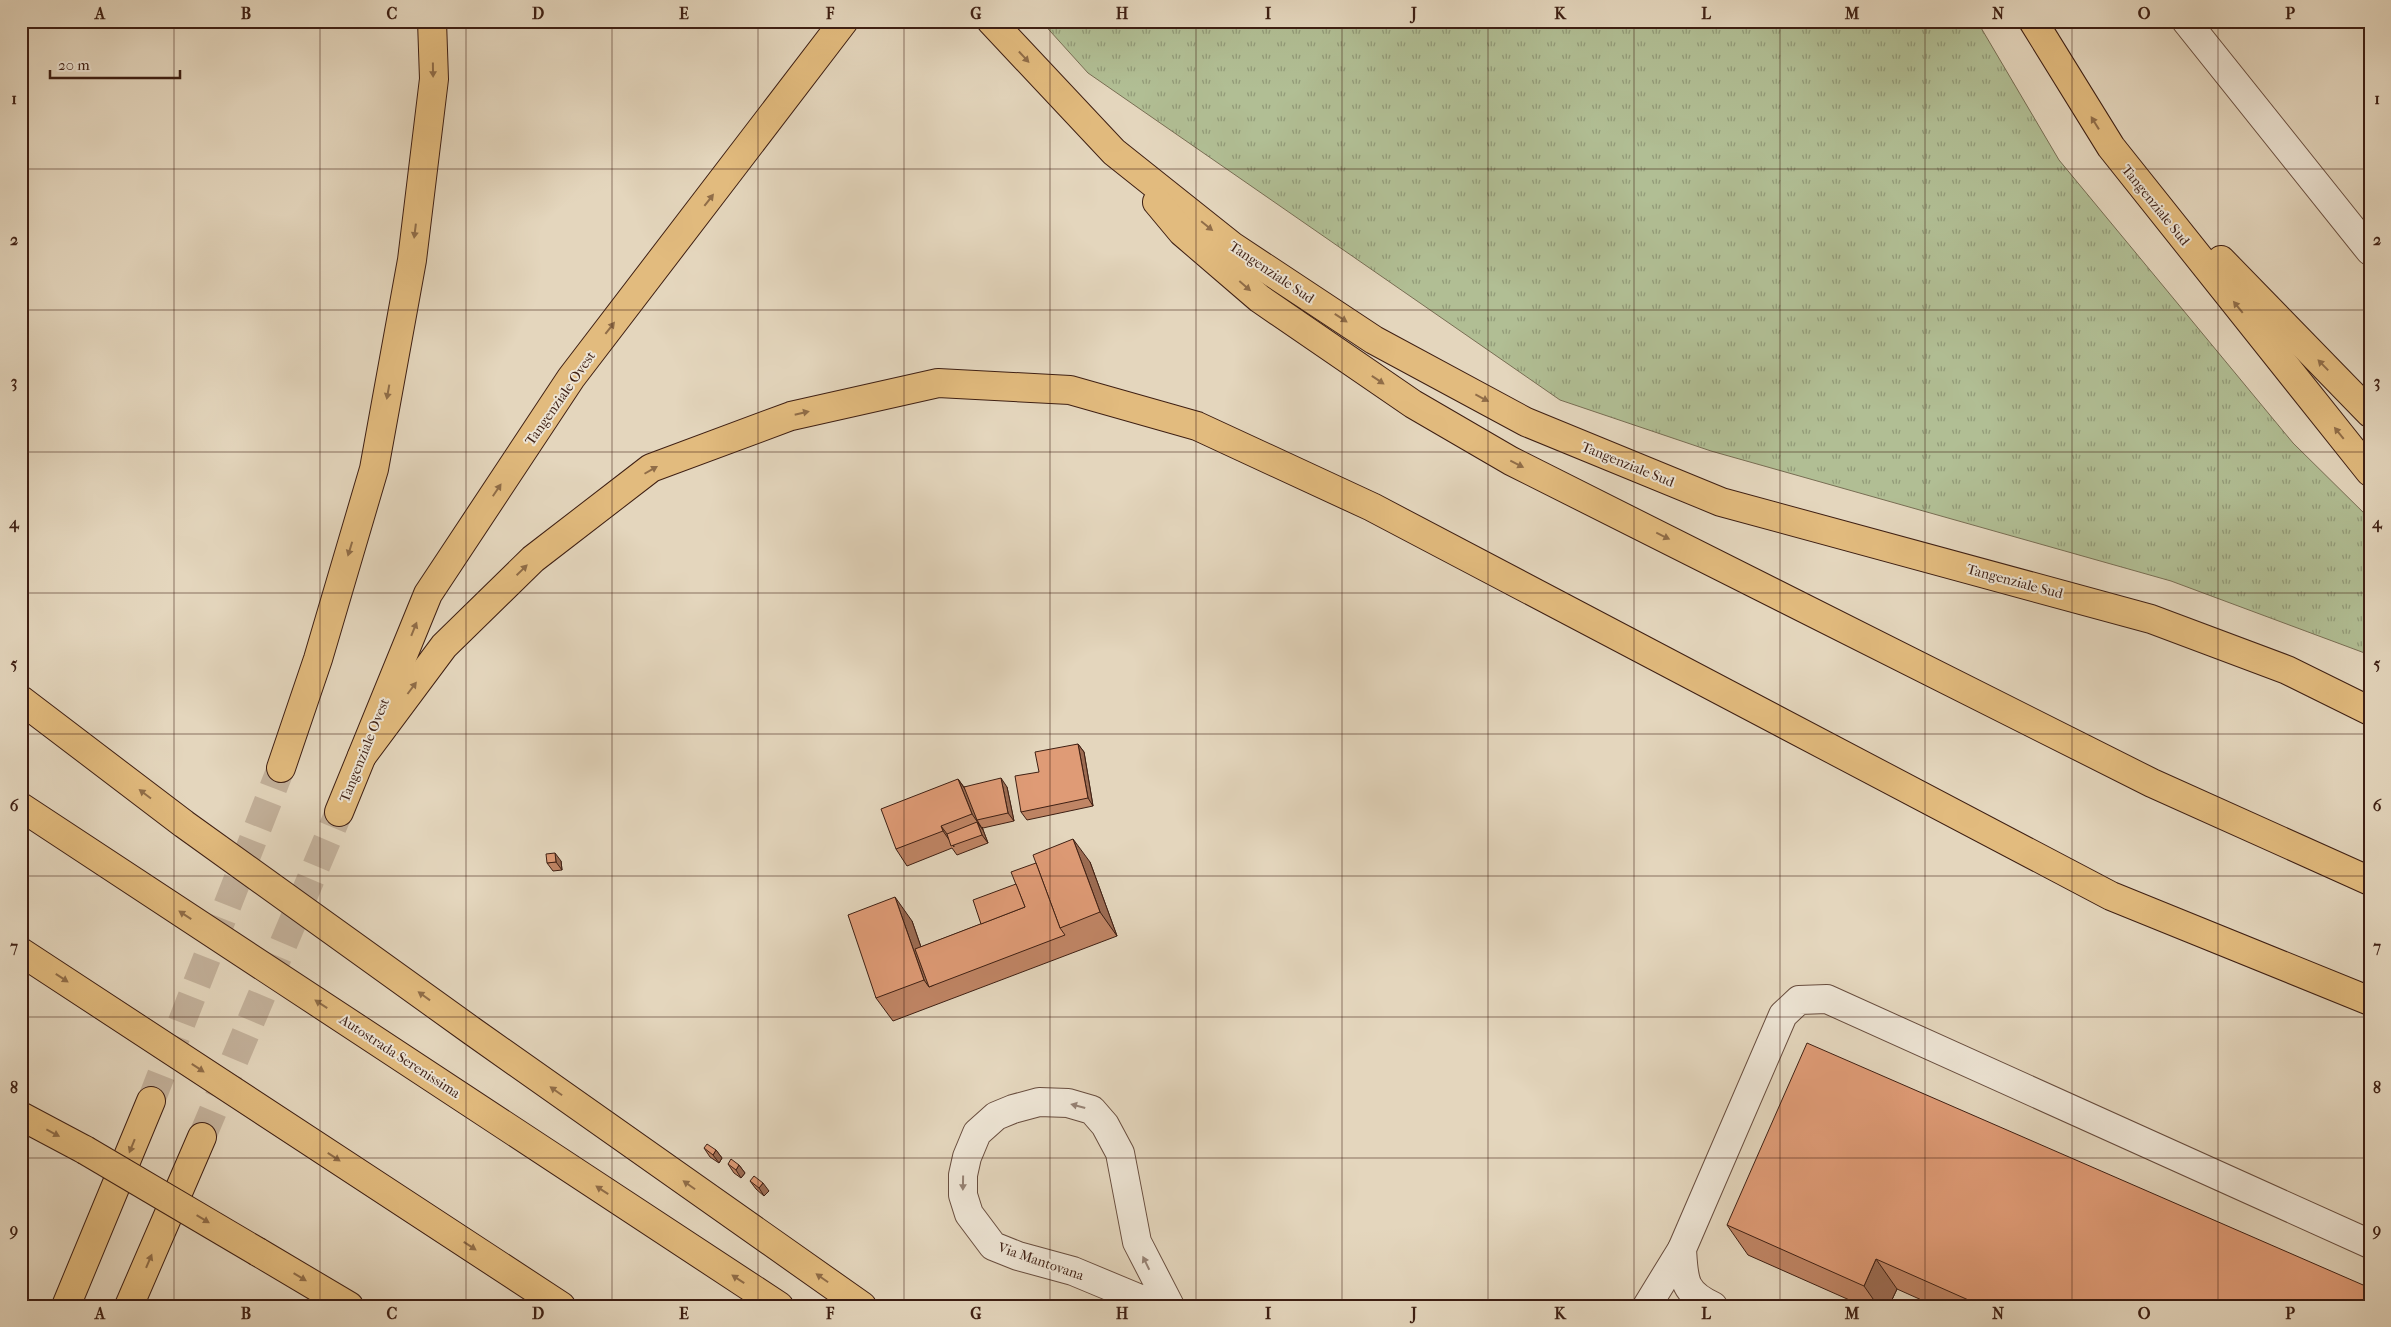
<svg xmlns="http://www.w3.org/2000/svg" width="2391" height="1327" viewBox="0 0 2391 1327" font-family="'IM FELL French Canon',serif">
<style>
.grass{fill:url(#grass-tufts);stroke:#786e54}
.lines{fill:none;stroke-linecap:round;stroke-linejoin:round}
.highway-tunnel{stroke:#c3b19b;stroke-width:28;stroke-dasharray:28 14;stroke-linecap:butt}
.minor-casing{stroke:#684d3e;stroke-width:30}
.highway-casing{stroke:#3e1f13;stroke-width:30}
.minor{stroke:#ede4d4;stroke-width:28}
.highway{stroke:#e2bb7e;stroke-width:28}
.highway-bridge-casing{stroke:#3e1f13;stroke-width:30;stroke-linecap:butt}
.highway-bridge{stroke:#e2bb7e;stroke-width:28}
.wall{fill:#c08565;stroke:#3e1f13}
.shaded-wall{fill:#9c6c53;stroke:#3e1f13}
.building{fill:#df9b76;stroke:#3e1f13}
.oneway{fill:#906d48}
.oneway2{fill:#968274}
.grid{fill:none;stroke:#3e1f13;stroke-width:1;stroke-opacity:0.55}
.labels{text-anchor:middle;stroke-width:4;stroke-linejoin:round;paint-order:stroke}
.street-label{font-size:14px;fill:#3e1f13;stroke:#ede4d4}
.neatline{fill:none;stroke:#3e1f13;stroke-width:2}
.grid-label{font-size:16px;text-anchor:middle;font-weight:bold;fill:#3e1f13}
</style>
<defs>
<pattern id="grass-tufts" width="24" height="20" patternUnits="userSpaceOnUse" patternTransform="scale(1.25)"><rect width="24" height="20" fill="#b1be94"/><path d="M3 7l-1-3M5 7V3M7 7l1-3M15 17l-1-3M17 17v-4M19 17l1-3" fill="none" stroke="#919a78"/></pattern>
</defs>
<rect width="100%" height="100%" fill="#e4d6bd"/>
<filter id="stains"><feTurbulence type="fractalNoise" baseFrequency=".004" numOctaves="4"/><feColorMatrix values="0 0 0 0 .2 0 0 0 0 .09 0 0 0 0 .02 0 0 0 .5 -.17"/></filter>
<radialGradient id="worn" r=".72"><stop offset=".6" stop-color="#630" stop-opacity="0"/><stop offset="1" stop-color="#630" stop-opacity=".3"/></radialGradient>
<!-- grass -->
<path class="grass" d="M1041,21H1977L2059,160L2293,443L2370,519V655L2171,581L1711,451L1560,400L1088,73Z"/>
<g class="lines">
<!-- highway-tunnel -->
<g class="highway-tunnel">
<path d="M151,1101L281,768"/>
<path d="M202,1137L339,812"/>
</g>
<!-- minor casing -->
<g class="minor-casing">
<g id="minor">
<path d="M2186,21L2370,251"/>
<path d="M1157,1306L1073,1271L1018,1256L993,1246L969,1214L963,1195V1175L967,1157L977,1133L996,1116L1013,1109L1039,1102L1068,1103L1092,1110L1105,1125L1120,1153L1137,1242L1170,1306"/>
<path d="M1647,1306L1682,1249"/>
<path d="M1713,1306C1683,1292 1684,1280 1682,1249L1783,1015L1799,1000L1827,999L2370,1244"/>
</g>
</g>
<!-- highway casing -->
<g class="highway-casing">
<g id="highway">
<path d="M991,21L1114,152L1232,246L1374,340L1526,422L1721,502L2151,619L2287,670L2370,711"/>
<path d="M2033,21L2111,147L2370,472"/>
<path d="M1157,202L1182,232L1260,299L1413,404L1511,461L2152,783L2370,881"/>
<path d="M2221,260L2370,413"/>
<path d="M21,700L184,824L472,1031L862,1306"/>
<path d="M362,756L444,646L533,559L651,468L791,416L938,383L1070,390L1197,426L1372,507L2111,896L2370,1001"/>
<path d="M281,768L318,659L374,469L412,260L434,79L432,21"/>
<path d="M21,807L779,1306"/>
<path d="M339,812L428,594L571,378L844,21"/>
<path d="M21,952L561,1306"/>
<path d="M21,1116L85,1150"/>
<path d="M258,1252L349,1306"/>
<path d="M66,1306L151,1101"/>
<path d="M129,1306L202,1137"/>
</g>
</g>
<!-- minor -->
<use href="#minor" class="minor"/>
<!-- highway -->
<use href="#highway" class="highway"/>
<!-- highway-bridge casing -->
<g class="highway-bridge-casing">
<path id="highway-bridge" d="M85,1150L258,1252"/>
</g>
<!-- highway-bridge -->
<use href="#highway-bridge" class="highway-bridge"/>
</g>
<!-- wall -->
<g class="wall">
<path d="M1078,744L1084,752L1093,806L1027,820L1021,812L1039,772Z"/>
<path d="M958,779L964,787H1007L1014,821L983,828L982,827L988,843L957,855L952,848L907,866L896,849Z"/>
<path d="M561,861L562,870L553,871L547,863Z"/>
<path d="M1090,862L1117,936L893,1021L876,998L912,921L921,947L981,924Z"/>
<path d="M704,1148L716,1150L722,1158L719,1163L710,1157Z"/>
<path d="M728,1164L739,1165L745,1173L741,1178L734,1173Z"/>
<path d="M750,1181L769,1191L764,1196L756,1189Z"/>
<path d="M1727,1225L2370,1306H1935L1897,1289L1889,1306H1863L1748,1255Z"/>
</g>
<!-- shaded-wall -->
<g class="shaded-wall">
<path d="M1078,744L1084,752L1093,806L1088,798Z"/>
<path d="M1001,778L1007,787L1014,821L1008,813Z"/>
<path d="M958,779L969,795L977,820L983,830L972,814Z"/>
<path d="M977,822L983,830L988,843L982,835Z"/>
<path d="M941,826L953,842L954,847L943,831Z"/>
<path d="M1073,839L1090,862L1117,936L1100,912Z"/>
<path d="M555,853L561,861L562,870L556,862Z"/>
<path d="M895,897L912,921L934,985L929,987L924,980Z"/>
<path d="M716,1150L722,1158L719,1163L713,1155Z"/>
<path d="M739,1165L745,1173L741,1178L736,1170Z"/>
<path d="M763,1183L769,1191L764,1196L759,1188Z"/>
<path d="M1876,1259L1897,1289L1889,1306H1878L1864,1286Z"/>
</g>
<!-- building -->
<g class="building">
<path d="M1078,744L1088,798L1021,812L1015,776L1039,772L1035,752Z"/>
<path d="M1001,778L1008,813L977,820L964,787Z"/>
<path d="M958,779L972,814L941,826L943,831L896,849L881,809Z"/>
<path d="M977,822L982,835L951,846L947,834Z"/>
<path d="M1073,839L1100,912L1060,928L1033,855Z"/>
<path d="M555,853L556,862L547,863L546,854Z"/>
<path d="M1036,863L1060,928L1065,935L929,987L915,949L1025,907L1011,872Z"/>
<path d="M1016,884L1025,907L981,924L973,900Z"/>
<path d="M895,897L924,980L876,998L848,915Z"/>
<path d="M1807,1043L2370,1288V1306H1982L1876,1259L1864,1286L1727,1225Z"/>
<path d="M707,1144L716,1150L713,1155L704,1148Z"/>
<path d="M731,1159L739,1165L736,1170L728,1164Z"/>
<path d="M754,1176L763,1183L759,1188L750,1181Z"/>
</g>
<!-- one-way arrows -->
<defs><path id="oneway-solid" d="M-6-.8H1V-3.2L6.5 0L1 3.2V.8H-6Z" transform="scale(1.25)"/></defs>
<g class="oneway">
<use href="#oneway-solid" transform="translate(1024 57) rotate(47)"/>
<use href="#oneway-solid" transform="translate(433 70) rotate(89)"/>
<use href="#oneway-solid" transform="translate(2095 123) rotate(-122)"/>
<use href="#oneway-solid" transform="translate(709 200) rotate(-52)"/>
<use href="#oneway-solid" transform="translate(1207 226) rotate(39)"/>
<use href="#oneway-solid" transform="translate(415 231) rotate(97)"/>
<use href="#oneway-solid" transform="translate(1245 286) rotate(41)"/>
<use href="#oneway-solid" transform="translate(2238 307) rotate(-129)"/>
<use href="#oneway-solid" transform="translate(1341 318) rotate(33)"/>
<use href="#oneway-solid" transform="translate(610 328) rotate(-52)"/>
<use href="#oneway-solid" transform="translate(2323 365) rotate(-134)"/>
<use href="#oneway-solid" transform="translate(1378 380) rotate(34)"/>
<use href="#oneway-solid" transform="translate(388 392) rotate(100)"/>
<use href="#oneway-solid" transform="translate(1482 398) rotate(28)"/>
<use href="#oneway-solid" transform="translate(802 413) rotate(-13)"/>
<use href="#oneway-solid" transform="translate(2339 433) rotate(-129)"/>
<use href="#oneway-solid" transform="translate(1517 464) rotate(27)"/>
<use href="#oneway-solid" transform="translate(651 470) rotate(-30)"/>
<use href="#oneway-solid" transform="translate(497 490) rotate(-56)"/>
<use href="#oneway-solid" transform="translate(1663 536) rotate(26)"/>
<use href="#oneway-solid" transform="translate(350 549) rotate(107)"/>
<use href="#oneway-solid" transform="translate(522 570) rotate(-44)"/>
<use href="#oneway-solid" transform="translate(414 629) rotate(-68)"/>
<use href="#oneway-solid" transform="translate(412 688) rotate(-53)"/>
<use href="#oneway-solid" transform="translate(145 794) rotate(-143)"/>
<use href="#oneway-solid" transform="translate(185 915) rotate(-147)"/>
<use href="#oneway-solid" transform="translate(62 978) rotate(33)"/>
<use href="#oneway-solid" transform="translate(424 996) rotate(-144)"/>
<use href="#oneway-solid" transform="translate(321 1004) rotate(-147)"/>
<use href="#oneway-solid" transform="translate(198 1068) rotate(33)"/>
<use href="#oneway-solid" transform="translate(556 1091) rotate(-145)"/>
<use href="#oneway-solid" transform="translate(53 1133) rotate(28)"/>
<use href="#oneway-solid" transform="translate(132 1146) rotate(112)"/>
<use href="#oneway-solid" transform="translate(334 1157) rotate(33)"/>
<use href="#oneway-solid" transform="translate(689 1185) rotate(-145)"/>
<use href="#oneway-solid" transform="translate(602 1190) rotate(-147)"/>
<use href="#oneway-solid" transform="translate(203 1219) rotate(31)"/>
<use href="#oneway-solid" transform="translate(470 1246) rotate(33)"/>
<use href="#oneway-solid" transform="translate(149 1261) rotate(-67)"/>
<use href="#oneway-solid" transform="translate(300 1277) rotate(31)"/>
<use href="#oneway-solid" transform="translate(822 1278) rotate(-145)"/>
<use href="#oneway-solid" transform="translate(738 1279) rotate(-147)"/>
</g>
<g class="oneway2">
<use href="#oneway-solid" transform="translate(1078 1106) rotate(-165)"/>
<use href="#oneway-solid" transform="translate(963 1183) rotate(91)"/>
<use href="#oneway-solid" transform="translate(1146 1263) rotate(-116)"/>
</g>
<!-- grid -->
<path class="grid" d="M174,21V1306M320,21V1306M466,21V1306M612,21V1306M758,21V1306M904,21V1306M1050,21V1306M1196,21V1306M1342,21V1306M1488,21V1306M1634,21V1306M1780,21V1306M1925,21V1306M2072,21V1306M2218,21V1306M21,169H2370M21,310H2370M21,452H2370M21,593H2370M21,734H2370M21,876H2370M21,1017H2370M21,1158H2370"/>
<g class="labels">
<!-- street labels -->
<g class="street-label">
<text transform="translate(2156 205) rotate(51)" y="5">Tangenziale Sud</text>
<text transform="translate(1272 272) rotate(34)" y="5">Tangenziale Sud</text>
<text transform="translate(560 398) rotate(-55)" y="5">Tangenziale Ovest</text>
<text transform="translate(1628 464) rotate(22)" y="5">Tangenziale Sud</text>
<text transform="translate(2015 581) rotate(15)" y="5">Tangenziale Sud</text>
<text transform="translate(364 750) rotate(-68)" y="5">Tangenziale Ovest</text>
<text transform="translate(400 1056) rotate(33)" y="5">Autostrada Serenissima</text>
<text transform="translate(1041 1261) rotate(19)" y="5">Via Mantovana</text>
</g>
</g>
<!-- margin -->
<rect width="2391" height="1327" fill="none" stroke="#e4d6bd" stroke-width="55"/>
<!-- scale -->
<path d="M50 70v8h130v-8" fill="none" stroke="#3e1f13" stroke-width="2.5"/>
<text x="58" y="70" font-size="15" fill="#3e1f13" stroke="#ede4d4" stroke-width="4" paint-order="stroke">20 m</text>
<rect x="28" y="28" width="2336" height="1272" class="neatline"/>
<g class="grid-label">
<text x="100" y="19">A</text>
<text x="246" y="19">B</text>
<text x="392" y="19">C</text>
<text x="538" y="19">D</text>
<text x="684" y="19">E</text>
<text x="830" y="19">F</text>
<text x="976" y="19">G</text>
<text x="1122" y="19">H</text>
<text x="1268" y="19">I</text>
<text x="1414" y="19">J</text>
<text x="1560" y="19">K</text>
<text x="1706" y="19">L</text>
<text x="1852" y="19">M</text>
<text x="1998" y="19">N</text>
<text x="2144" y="19">O</text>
<text x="2290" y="19">P</text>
<text x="14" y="104">1</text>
<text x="2377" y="104">1</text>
<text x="14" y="245">2</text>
<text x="2377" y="245">2</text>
<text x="14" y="387">3</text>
<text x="2377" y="387">3</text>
<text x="14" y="528">4</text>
<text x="2377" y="528">4</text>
<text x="14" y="669">5</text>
<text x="2377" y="669">5</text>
<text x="14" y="811">6</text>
<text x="2377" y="811">6</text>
<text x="14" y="952">7</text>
<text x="2377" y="952">7</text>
<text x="14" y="1093">8</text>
<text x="2377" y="1093">8</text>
<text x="14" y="1235">9</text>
<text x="2377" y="1235">9</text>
<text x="100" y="1319">A</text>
<text x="246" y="1319">B</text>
<text x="392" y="1319">C</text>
<text x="538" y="1319">D</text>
<text x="684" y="1319">E</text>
<text x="830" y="1319">F</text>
<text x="976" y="1319">G</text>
<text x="1122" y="1319">H</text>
<text x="1268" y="1319">I</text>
<text x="1414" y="1319">J</text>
<text x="1560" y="1319">K</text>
<text x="1706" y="1319">L</text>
<text x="1852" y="1319">M</text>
<text x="1998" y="1319">N</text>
<text x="2144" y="1319">O</text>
<text x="2290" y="1319">P</text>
</g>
<rect width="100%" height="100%" filter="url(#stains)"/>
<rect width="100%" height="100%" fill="url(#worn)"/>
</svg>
